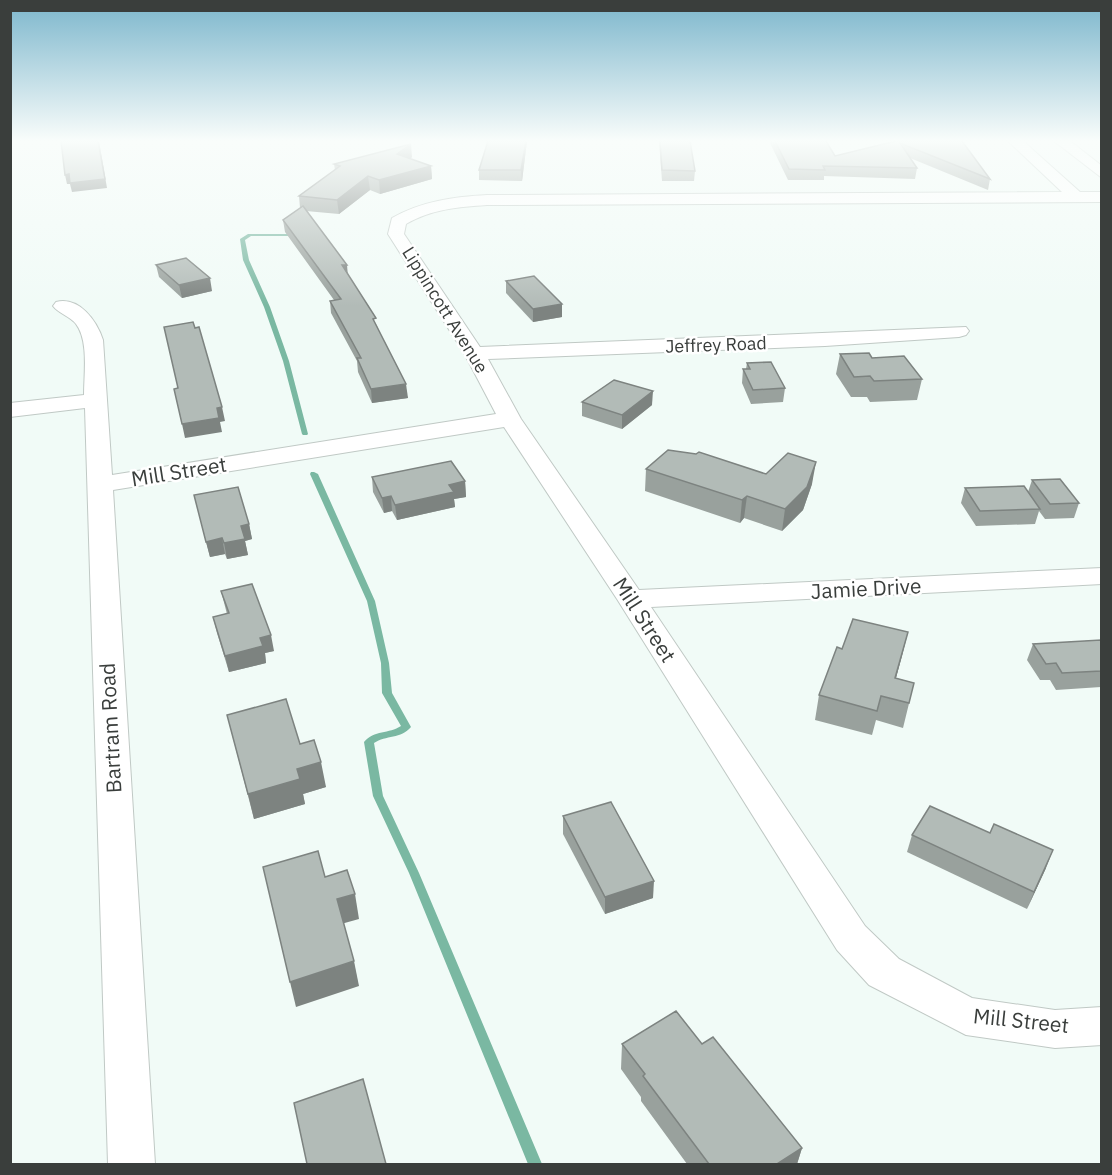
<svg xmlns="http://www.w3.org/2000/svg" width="1112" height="1175" viewBox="0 0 1112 1175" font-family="'IBM Plex Sans',sans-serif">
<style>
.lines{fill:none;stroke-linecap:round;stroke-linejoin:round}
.stream{fill:#7ab8a2;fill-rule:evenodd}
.minor-casing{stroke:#c0c9c5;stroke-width:2}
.minor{fill:#fff;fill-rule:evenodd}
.wall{fill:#99a19d}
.shaded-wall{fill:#7d8380}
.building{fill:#b2bbb7;stroke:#7d8380;stroke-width:1.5}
.labels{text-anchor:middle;stroke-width:5;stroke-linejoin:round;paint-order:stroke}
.far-street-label{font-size:18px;fill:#3a3e3c;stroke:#fff}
.street-label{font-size:21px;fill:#3a3e3c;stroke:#fff}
</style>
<rect width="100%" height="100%" fill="#f1fbf7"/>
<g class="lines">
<!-- stream -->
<g class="stream">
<path d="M248,234H298L300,235L298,236H251L245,240L249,260L270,307L289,361L308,434L307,435H303L302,434L283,361L264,307L243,260L240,239Z"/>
<path d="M311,472H314L318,474L375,601L389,663L392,693L411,727C401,739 386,735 374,743L383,796L419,873L542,1164H528L409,873L373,796L364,742C374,730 389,734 401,726L382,693L381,663L367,601L310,474Z"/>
</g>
<!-- minor casing -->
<g class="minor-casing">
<g id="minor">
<path d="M1008,141H1023L1080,192H1102V202L487,205C458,207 432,209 406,224L404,234L480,347L966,327L969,331L966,335L959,337L825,346L488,359L521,419L639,590L1102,568V584L651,607L865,926L899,959L972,998L1055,1010L1102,1007V1045L1055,1048L966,1035L869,985L837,950L617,599L504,427L113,490L155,1164H108L85,408L10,417V403L84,395C84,374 89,341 76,324C70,316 59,314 53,306L56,302C79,296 97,321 103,340L112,475L496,414L464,353L388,234L392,218C422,201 453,197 487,195L1062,192Z"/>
<path d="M1054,141H1070L1102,166V178Z"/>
</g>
</g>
<!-- minor -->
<use href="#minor" class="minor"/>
</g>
<!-- wall -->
<g class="wall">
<path d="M527,141L522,181L479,180V170Z"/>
<path d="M659,141H690L695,171L694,181H662Z"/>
<path d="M769,141H826L835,156L896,141L990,179L988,190L910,158L917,168L915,179L824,176V180H788Z"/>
<path d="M412,157L410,159L431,166L432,179L380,194L370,190L339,214L306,211L348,275L377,326L408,398L372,403L358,372L357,361L331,313L330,301L334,300L285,232L283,220L300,208L299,196L335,170L334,164Z"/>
<path d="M156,265L212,291L182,298L159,277Z"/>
<path d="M506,281L562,317L533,322L506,293Z"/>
<path d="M840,354L872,358L922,379L917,400L870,402L867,397H851L836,374Z"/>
<path d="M747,363L785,388L783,402L751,404L742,383L743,369H746Z"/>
<path d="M582,402L652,405L622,429L582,416Z"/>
<path d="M646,469L766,474L812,484L803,510L782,531L744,518L740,523L645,491Z"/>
<path d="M372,477L465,481L466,497L454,499L455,507L397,520L392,511L384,513L373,492Z"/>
<path d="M1032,480L1079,503L1074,518L1045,519L1039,511L1035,524L976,526L961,503L965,488L1028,492Z"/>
<path d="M194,495L249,524L252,539L245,541L248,555L227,559L225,554L210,557Z"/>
<path d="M221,591L274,651L265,653L266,663L229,672L217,633L213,617L227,614Z"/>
<path d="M908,632L896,678L914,683L903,728L876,720L872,735L815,720L819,695L842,649Z"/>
<path d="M1101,640V687L1056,690L1050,680H1040L1027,660L1033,644Z"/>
<path d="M227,715L300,744L326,787L303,794L305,804L254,819Z"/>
<path d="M563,816L653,898L605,914L563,834Z"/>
<path d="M912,835L1046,868L1027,909L907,852Z"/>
<path d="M622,1044H702L802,1148L797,1164H687L641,1101V1097L621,1069Z"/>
</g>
<!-- shaded-wall -->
<g class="shaded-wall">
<path d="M99,141L107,188L72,192L70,184H67L65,175Z"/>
<path d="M526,141H527L522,181L521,170Z"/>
<path d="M411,144L412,157L399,168L397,154Z"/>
<path d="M431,166L432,179L380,194L379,180Z"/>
<path d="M368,176L370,190L339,214L337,200Z"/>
<path d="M342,265H347L348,277Z"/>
<path d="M210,278L212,291L182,298L179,285Z"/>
<path d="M562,304V317L533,322V309Z"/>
<path d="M406,384L408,398L372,403L371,389Z"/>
<path d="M653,391L652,405L622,429V415Z"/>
<path d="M222,407L225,421L220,422L222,432L185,438L182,424L217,408Z"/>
<path d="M816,462L812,484L803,510L782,531L785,509Z"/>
<path d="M465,481L466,497L454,499L455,507L397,520L395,505L449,485Z"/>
<path d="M391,496L392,511L384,513L382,498Z"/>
<path d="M747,496L744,518L740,523L742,500Z"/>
<path d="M249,524L252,539L245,541L248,555L227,559L224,543L241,526Z"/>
<path d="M222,538L225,554L210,557L206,542Z"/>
<path d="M908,632L902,656L889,703L895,678Z"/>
<path d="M271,635L274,651L265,653L266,663L229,672L225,656L260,638Z"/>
<path d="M321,762L326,787L303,794L305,804L254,819L248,794L297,769Z"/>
<path d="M1053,850L1046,868L1027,909L1034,892Z"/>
<path d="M654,881L653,898L605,914V897Z"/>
<path d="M355,894L359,919L341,924L337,899Z"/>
<path d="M354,961L359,986L296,1007L290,982Z"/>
<path d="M802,1148L797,1164H777Z"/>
</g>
<!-- building -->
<g class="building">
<path d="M61,141H98L105,179L70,183L69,174L65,175Z"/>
<path d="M488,141H526L521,170H479Z"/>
<path d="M660,141H690L695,171L662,170Z"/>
<path d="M775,141H826L835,156L896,141H962L990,179L900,143L917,168L823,166L825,170L789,169Z"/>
<path d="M411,144L397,154L431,166L379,180L368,176L337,200L299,196L340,166L334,164Z"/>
<path d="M303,206L347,265H342L376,318L373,319L406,384L371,389L357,358H361L330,301L341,299L283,220Z"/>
<path d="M186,258L210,278L179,285L156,265Z"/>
<path d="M534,276L562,304L533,309L506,281Z"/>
<path d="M193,322L195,328L199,327L222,407L217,408L219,418L182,424L174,389L178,388L164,327Z"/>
<path d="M869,353L872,358L904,356L922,379L874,381L870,376L854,377L840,354Z"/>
<path d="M771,362L785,388L753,390L743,369H750L747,363Z"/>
<path d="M614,380L653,391L622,415L582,402Z"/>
<path d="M668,450L696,454L699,452L766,474L788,453L816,462L807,487L785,509L747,496L742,500L646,469Z"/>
<path d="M451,461L465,481L449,485L454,492L395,505L391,496L382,498L372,477Z"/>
<path d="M1060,479L1079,503L1050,504L1032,480Z"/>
<path d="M1024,486L1040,509L980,511L965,488Z"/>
<path d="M238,487L249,524L241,526L245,539L224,543L222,538L206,542L194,495Z"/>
<path d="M252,584L271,635L260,638L263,646L225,656L213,617L229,613L221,591Z"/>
<path d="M853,619L908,632L895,678L914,683L909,703L881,696L877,711L819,695L837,647L842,649Z"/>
<path d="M1101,640V671L1062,673L1056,663L1046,664L1033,644Z"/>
<path d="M286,699L300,744L314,740L321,762L297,769L300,779L248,794L227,715Z"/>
<path d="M611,802L654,881L605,897L563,816Z"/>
<path d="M930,806L990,833L994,824L1053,850L1034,892L912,835Z"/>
<path d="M318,851L325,877L347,870L355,894L337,899L354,961L290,982L263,867Z"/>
<path d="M676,1011L702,1044L713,1037L802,1148L777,1164H709L643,1076L645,1074L622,1044Z"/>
<path d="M363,1079L386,1164H307L294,1103Z"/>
</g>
<!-- sky -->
<linearGradient id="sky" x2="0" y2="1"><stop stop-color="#7cb6cc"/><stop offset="0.46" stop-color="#f9fdfb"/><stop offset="1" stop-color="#f9fdfb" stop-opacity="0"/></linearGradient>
<rect width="1112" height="306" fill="url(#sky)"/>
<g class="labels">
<!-- far-street labels -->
<g class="far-street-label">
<text transform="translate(445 310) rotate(58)" y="6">Lippincott Avenue</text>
<text transform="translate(716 345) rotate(-2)" y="6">Jeffrey Road</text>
</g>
<!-- street labels -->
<g class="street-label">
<text transform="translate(179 472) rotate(-9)" y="7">Mill Street</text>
<text transform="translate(866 589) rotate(-3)" y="7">Jamie Drive</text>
<text transform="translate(644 620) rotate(57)" y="7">Mill Street</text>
<text transform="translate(111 728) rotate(-93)" y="7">Bartram Road</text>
<text transform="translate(1021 1021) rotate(6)" y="7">Mill Street</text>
</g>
</g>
<!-- border -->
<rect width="1112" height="1175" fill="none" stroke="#3a3e3c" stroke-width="24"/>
</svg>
